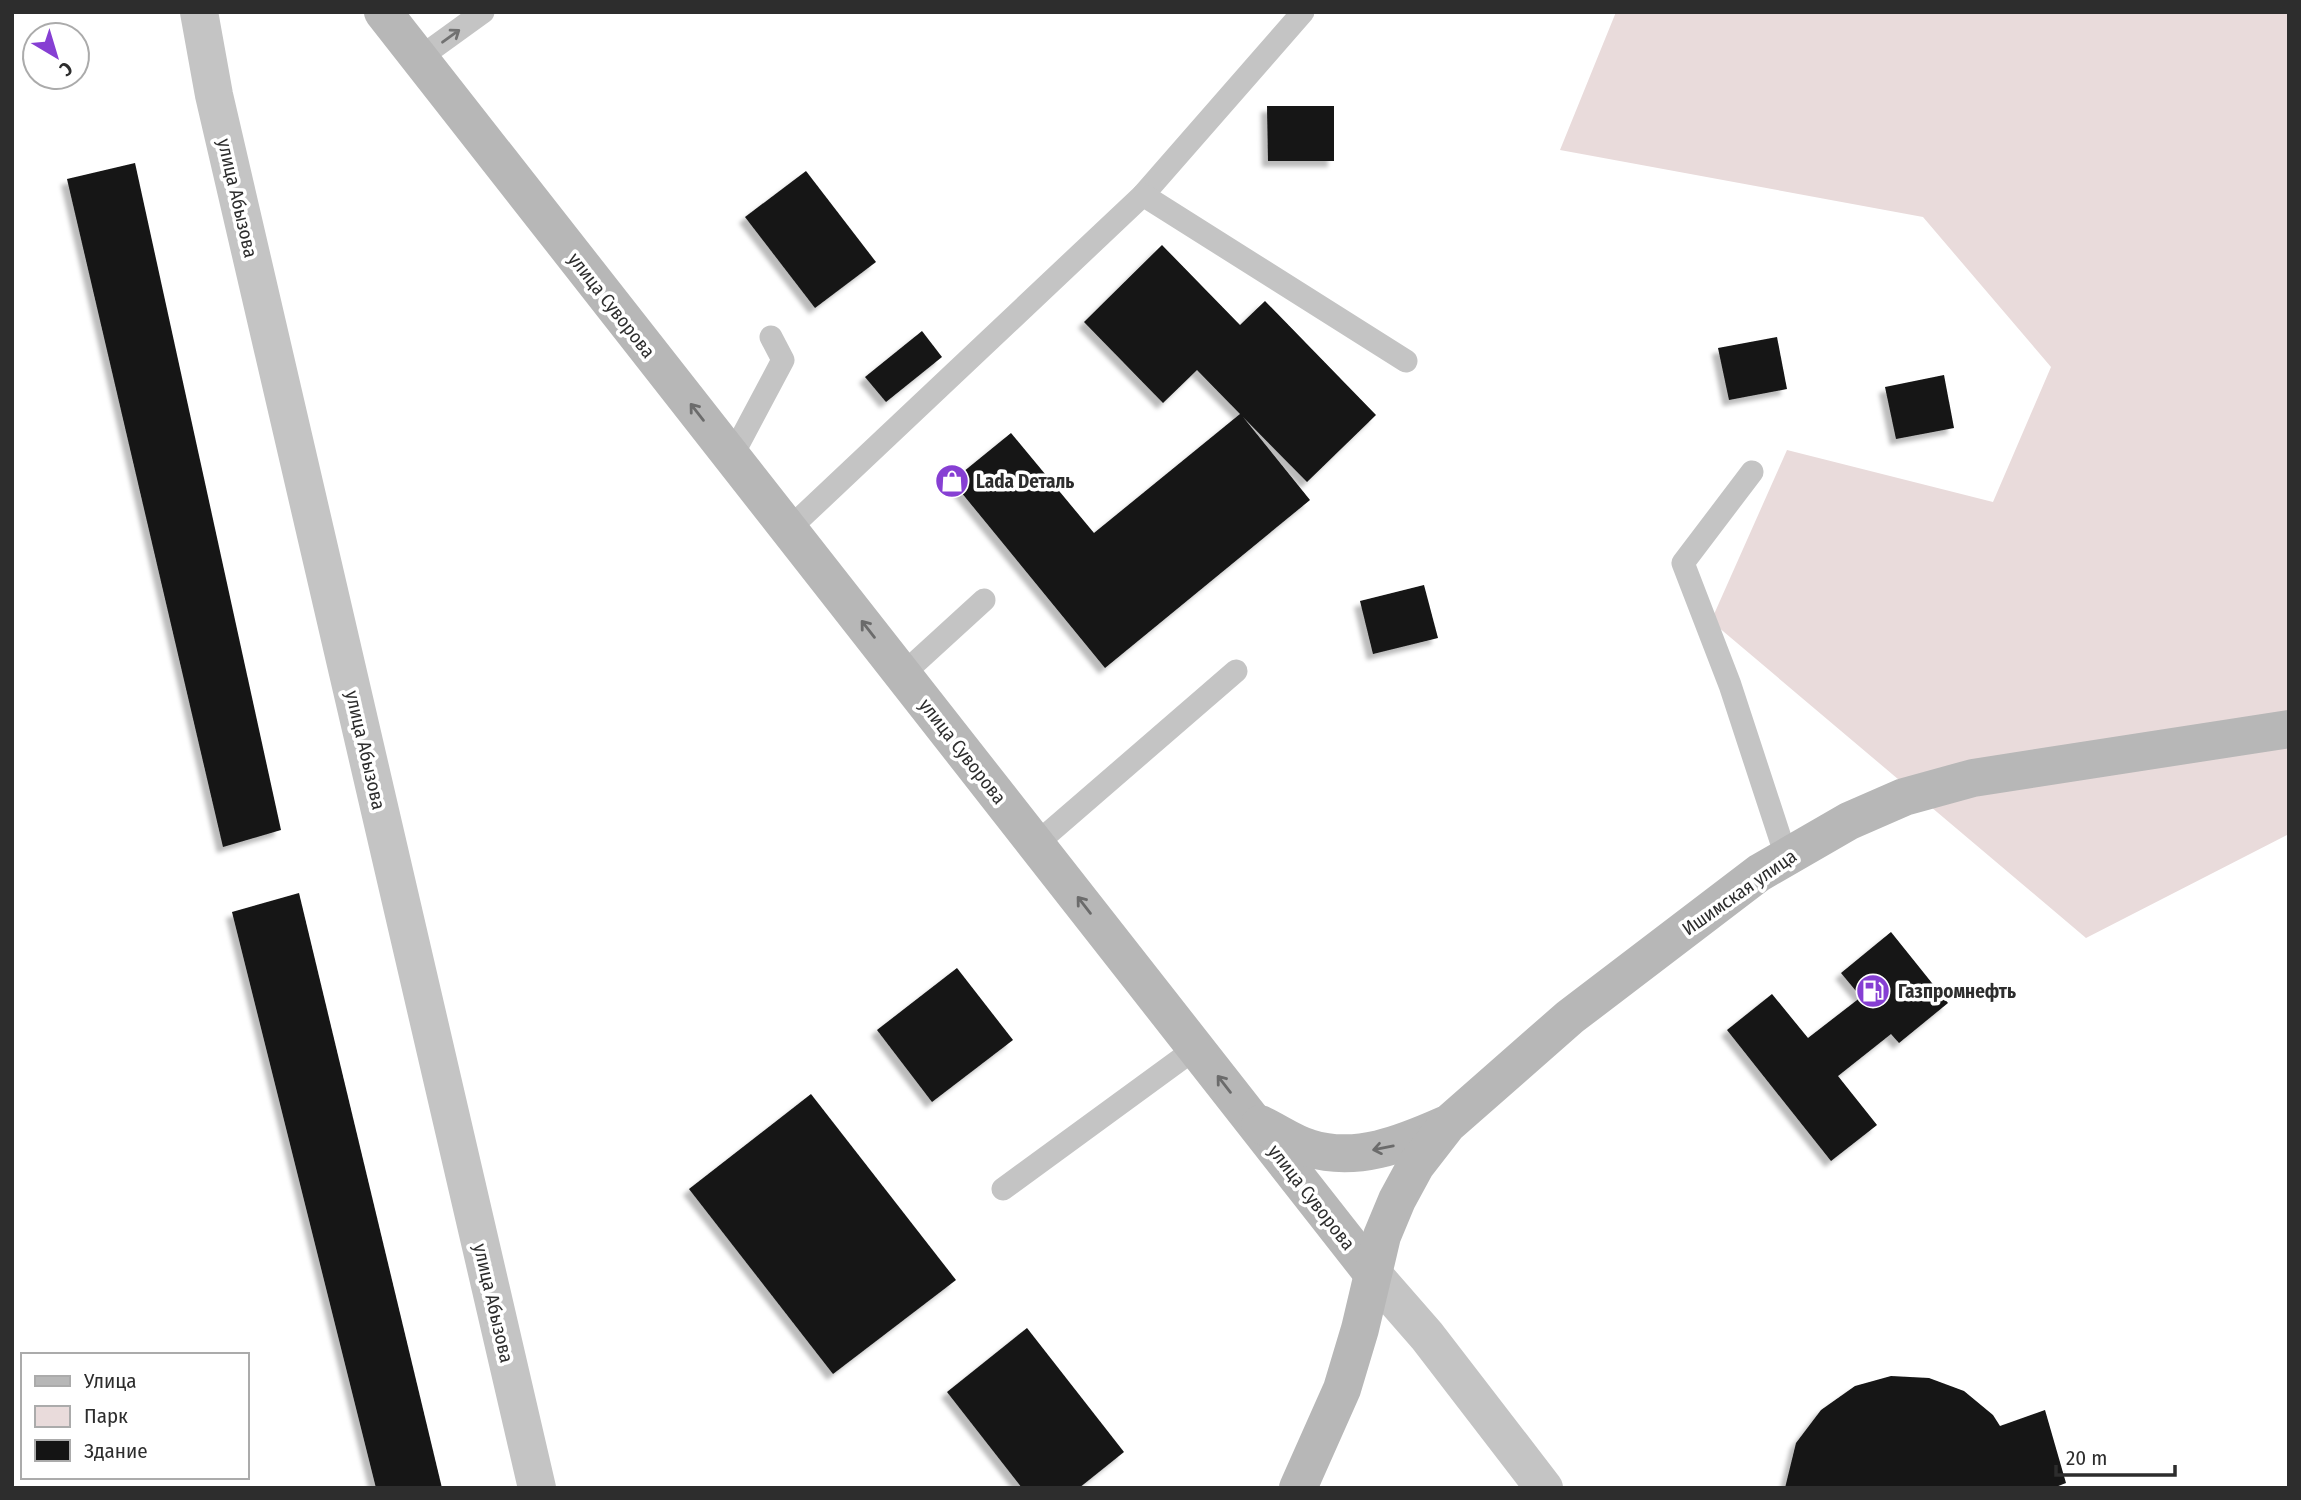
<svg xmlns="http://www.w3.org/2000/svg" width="2301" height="1500" viewBox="0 0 2301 1500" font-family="'Fira Sans Condensed',sans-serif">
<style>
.green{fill:#e9dbdb}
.building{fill:#141414;filter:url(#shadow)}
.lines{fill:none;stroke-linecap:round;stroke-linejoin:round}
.service{stroke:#c4c4c4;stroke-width:23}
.minor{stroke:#c4c4c4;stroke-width:38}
.secondary{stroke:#b7b7b7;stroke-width:38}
.oneway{stroke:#717171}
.oneway2{stroke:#6b6b6b}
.labels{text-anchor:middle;stroke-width:7;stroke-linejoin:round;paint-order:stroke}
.street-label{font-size:19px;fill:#2d2d2d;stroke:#fff}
.poi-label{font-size:19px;font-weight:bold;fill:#2d2d2d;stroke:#fff;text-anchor:start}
</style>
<defs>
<filter id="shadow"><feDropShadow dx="-6" dy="6" stdDeviation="2" flood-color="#0004"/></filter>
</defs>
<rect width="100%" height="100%" fill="#fff"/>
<!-- green -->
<path class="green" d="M1616,12H2289V834L2086,938L1711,621L1787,450L1993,502L2051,367L1923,217L1560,150Z"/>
<!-- building -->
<g class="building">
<path d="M1267,106H1334V161H1268Z"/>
<path d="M135,163L281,830L223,847L67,179Z"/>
<path d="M806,171L876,262L815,308L745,217Z"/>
<path d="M1162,245L1240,325L1265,301L1376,415L1307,482L1243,417L1310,500L1105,668L952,481L1011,433L1094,533L1240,414L1197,370L1163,403L1084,322Z"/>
<path d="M922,331L942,357L886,402L865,377Z"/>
<path d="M1777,337L1787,389L1729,400L1718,348Z"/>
<path d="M1944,375L1954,428L1896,439L1885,387Z"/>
<path d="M1424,585L1438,638L1373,654L1360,601Z"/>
<path d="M299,893L442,1488H376L232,912Z"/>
<path d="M1891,932L1948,1003L1899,1043L1891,1034L1838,1076L1877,1125L1831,1161L1727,1030L1772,994L1808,1038L1861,997L1841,973Z"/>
<path d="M957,968L1013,1040L932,1102L877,1030Z"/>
<path d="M811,1094L956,1280L833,1374L689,1189Z"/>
<path d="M1027,1328L1124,1452L1079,1488H1022L947,1392Z"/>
<path d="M1891,1376L1929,1378L1964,1391L1993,1415L2000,1426L2045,1410L2066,1483L2053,1488H1785L1796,1443L1821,1410L1855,1386Z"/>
</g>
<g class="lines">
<!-- service -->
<g class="service">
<path d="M418,59L483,12"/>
<path d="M1143,195L1303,12"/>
<path d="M732,456L783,360L771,337"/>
<path d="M1752,472L1683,563L1730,685L1786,856"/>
<path d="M789,529L1143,195L1406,361"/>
<path d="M903,674L984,600"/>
<path d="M1036,844L1236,671"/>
<path d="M1003,1189L1196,1048"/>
</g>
<!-- minor -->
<g class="minor">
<path d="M199,12L214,95L537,1488"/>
<path d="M1372,1273L1427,1336L1544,1488"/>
</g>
<!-- secondary -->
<g class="secondary">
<path d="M383,12L1372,1273"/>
<path d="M1260,1124C1276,1131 1292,1143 1309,1148C1356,1163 1402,1144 1445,1125"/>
<path d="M1298,1488L1342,1389L1360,1329L1382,1236L1397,1200L1416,1165L1447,1125L1570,1017L1759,873L1849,821L1904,797L1973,778L2289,729"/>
</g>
</g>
<!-- one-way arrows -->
<defs><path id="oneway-shaft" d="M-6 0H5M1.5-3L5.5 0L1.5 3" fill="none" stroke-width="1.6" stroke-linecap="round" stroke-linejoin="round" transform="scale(1.75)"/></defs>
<use class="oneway" href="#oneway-shaft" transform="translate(451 36) rotate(-36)"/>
<g class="oneway2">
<use href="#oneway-shaft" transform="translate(697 412) rotate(-128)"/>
<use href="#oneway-shaft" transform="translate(868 629) rotate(-128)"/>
<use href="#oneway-shaft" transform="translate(1084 905) rotate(-128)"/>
<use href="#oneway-shaft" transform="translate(1224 1084) rotate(-128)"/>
<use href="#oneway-shaft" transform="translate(1383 1148) rotate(169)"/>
</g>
<!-- icons -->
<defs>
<g id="shop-disc" transform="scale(1.75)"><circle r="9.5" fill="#863fd3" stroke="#fff"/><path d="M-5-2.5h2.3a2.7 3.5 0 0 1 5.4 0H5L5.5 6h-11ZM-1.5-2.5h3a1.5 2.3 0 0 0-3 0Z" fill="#fff"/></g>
<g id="fuel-disc" transform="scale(1.75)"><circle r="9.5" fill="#863fd3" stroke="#fff"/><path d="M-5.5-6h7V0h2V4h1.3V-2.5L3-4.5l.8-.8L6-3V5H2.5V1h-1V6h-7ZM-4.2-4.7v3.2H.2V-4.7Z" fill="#fff"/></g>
</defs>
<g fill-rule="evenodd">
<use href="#shop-disc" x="952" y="481"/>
<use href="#fuel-disc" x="1873" y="991"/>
</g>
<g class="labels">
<!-- street labels -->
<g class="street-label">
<text transform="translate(238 198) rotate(77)" y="7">улица Абызова</text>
<text transform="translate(612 305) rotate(52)" y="7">улица Суворова</text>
<text transform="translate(366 750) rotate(77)" y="7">улица Абызова</text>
<text transform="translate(963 751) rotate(52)" y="7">улица Суворова</text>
<text transform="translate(1739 892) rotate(-35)" y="7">Ишимская улица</text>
<text transform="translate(1312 1197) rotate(52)" y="7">улица Суворова</text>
<text transform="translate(494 1303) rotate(77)" y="7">улица Абызова</text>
</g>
<!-- poi labels -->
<g class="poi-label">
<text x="976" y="488">Lada Dеталь</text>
<text x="1898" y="998">Газпромнефть</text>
</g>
</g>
<!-- border -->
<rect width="2301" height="1500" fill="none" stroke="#2d2d2d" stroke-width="28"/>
<!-- legend -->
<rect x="21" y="1353" width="228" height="126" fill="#ffffff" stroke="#ababab" stroke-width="2"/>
<rect x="35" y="1376" width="35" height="10" fill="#b7b7b7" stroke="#ababab" stroke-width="2"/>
<text x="84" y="1388" font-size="21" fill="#2d2d2d">Улица</text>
<rect x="35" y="1406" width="35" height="21" fill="#e9dbdb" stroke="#ababab" stroke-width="2"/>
<text x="84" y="1423" font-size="21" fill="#2d2d2d">Парк</text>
<rect x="35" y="1440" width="35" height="21" fill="#141414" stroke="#ababab" stroke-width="2"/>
<text x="84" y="1458" font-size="21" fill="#2d2d2d">Здание</text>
<!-- north arrow -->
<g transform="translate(56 56) rotate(142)"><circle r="33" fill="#ffffff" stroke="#ababab" stroke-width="2"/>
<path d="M0-5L12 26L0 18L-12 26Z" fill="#863fd3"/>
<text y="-10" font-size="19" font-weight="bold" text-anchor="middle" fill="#2d2d2d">С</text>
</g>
<!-- scale -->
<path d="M2056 1465v10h119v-10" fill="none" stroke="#2d2d2d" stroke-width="3.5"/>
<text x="2066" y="1465" font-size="21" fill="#2d2d2d" stroke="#ffffff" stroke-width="5" paint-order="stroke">20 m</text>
</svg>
